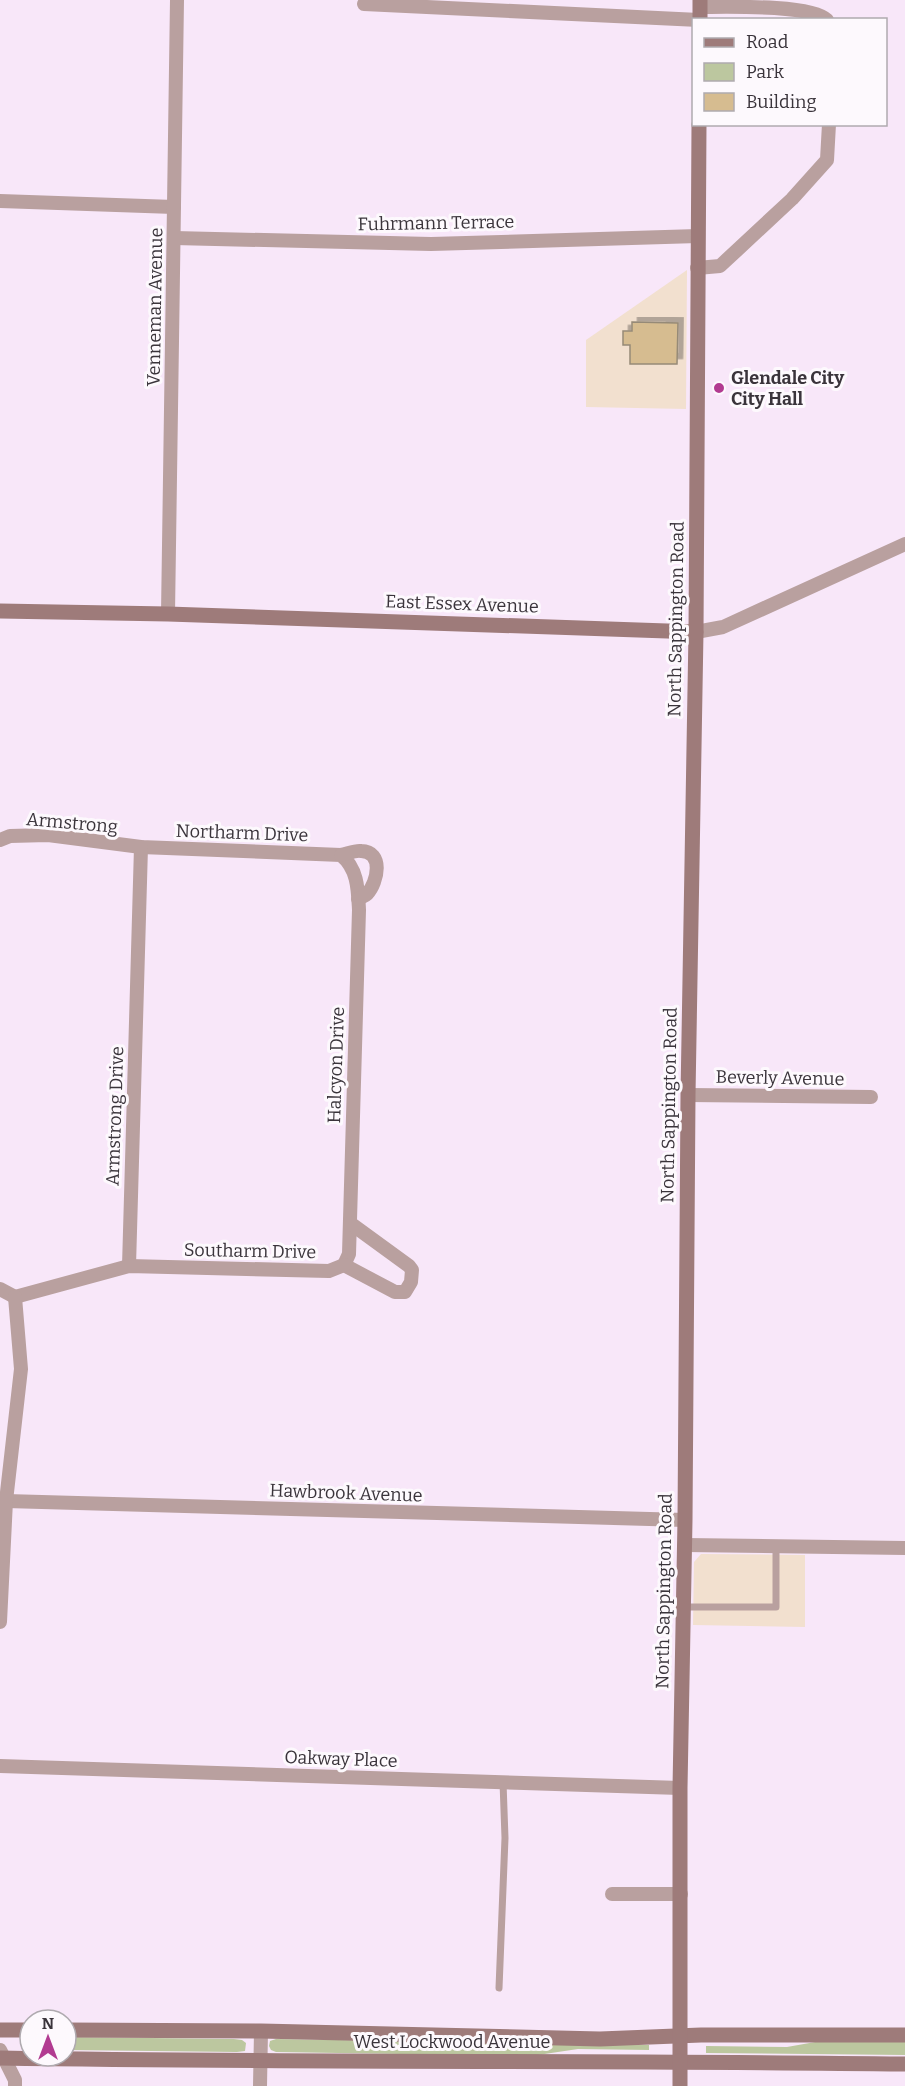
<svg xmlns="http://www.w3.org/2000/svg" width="905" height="2086" viewBox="0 0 905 2086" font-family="Bitter,serif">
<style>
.commercial{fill:#f2e0cf}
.green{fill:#bcc79f}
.building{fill:#d6bc90;stroke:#968a77;stroke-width:1.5;filter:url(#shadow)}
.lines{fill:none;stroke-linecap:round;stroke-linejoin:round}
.lane{stroke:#b9a09f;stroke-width:7}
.street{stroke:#b9a09f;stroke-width:14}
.secondary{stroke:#9e7b7a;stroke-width:15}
.poi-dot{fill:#b23b91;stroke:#fdf9fd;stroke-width:2}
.labels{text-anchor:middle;stroke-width:6;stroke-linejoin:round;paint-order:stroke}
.street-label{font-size:18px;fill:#3a343b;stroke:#fdf9fd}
.poi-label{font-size:18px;font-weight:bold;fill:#3a343b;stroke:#fdf9fd;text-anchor:start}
</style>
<defs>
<filter id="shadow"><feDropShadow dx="5.5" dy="-5.5" stdDeviation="0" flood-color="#0004"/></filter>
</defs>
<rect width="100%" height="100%" fill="#f8e7f9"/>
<!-- commercial -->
<g class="commercial">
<path d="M687,270L686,409L586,407V340Z"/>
<path d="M701,1554L805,1555V1627L693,1625L694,1562Z"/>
</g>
<!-- green -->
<g class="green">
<path d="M66,2037L234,2039L242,2040L246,2043L245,2051L237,2052L66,2050Z"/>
<path d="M276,2039L649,2045V2050L578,2049L531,2056L276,2052L271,2050L269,2046L270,2041Z"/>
<path d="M832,2039H905V2055L706,2053V2046L787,2047Z"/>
</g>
<!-- building -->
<path class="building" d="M632,322L678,323L677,364H630V345H623V331H632Z"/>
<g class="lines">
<!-- lane -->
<g class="lane">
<path d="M684,1607H776V1546"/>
<path d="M499,1988L505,1838L503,1782"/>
</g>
<!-- street -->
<g class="street">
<path d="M364,4L699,20"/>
<path d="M700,7C726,7 811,4 827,20"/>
<path d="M0,201L174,207"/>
<path d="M174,238L431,244L698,236"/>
<path d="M697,268L720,266L792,199L827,160L829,124"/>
<path d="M168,614L177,0"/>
<path d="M696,632L723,627L905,544"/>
<path d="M0,840L10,836L48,835L141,847L341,855C358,869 358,890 359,910L349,1254L344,1265"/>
<path d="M341,855C347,854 355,850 361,851C384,851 378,882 367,894C365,896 361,897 358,899"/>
<path d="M688,1095L871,1097"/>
<path d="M344,1265L395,1292H405L411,1282L412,1270L409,1266L350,1223"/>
<path d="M129,1266L141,847"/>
<path d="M0,1289L15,1297"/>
<path d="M15,1297L129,1266L329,1271L344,1265"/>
<path d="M6,1501L685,1520"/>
<path d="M685,1545L905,1548"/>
<path d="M0,1622L6,1501L21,1369L15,1297"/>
<path d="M0,1766L680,1788"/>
<path d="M612,1894H681"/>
<path d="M0,2050L15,2080V2086"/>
<path d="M260,2086L261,2031"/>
</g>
<!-- secondary -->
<g class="secondary">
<path d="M700,20V0"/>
<path d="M0,611L168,614L696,632"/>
<path d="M0,2030H30"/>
<path d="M66,2030L261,2031L600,2039L701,2035H905"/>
<path d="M0,2058C302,2063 603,2060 905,2064"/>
<path d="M680,2086V1788L685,1520L688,1095L696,632L699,124"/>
</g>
</g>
<!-- markers -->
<circle class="poi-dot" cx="719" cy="388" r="6"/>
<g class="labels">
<!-- street labels -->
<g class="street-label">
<text transform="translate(436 223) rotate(-1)" y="6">Fuhrmann Terrace</text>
<text transform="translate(155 307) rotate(-89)" y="6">Venneman Avenue</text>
<text transform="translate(462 604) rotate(2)" y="6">East Essex Avenue</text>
<text transform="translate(676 619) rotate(-89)" y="6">North Sappington Road</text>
<text transform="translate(72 823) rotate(5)" y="6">Armstrong</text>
<text transform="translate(242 833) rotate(2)" y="6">Northarm Drive</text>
<text transform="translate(336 1065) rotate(-88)" y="6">Halcyon Drive</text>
<text transform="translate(780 1078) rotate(1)" y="6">Beverly Avenue</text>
<text transform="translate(669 1105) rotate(-89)" y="6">North Sappington Road</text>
<text transform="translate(115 1116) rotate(-88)" y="6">Armstrong Drive</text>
<text transform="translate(250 1251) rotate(1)" y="6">Southarm Drive</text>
<text transform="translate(346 1493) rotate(2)" y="6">Hawbrook Avenue</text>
<text transform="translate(664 1591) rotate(-89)" y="6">North Sappington Road</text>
<text transform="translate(341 1759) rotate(2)" y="6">Oakway Place</text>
<text x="452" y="2048">West Lockwood Avenue</text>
</g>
<!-- poi labels -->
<g class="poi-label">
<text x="731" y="384">Glendale City<tspan x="731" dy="21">City Hall</tspan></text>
</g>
</g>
<!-- legend -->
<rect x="692" y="18" width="195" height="108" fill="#fdf9fd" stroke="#afaaaf" stroke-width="1.5"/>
<rect x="704" y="38" width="30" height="9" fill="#9e7b7a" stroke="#afaaaf" stroke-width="1.5"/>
<text x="746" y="48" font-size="18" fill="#3a343b">Road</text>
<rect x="704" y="63" width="30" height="18" fill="#bcc79f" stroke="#afaaaf" stroke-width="1.5"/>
<text x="746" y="78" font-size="18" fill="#3a343b">Park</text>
<rect x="704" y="93" width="30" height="18" fill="#d6bc90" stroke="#afaaaf" stroke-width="1.5"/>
<text x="746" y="108" font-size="18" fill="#3a343b">Building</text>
<!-- north arrow -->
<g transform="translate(48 2038)"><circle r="28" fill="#fdf9fd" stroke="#afaaaf" stroke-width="1.5"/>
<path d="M0-4.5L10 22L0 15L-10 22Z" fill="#b23b91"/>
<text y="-9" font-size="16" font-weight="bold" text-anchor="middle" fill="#3a343b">N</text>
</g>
</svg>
